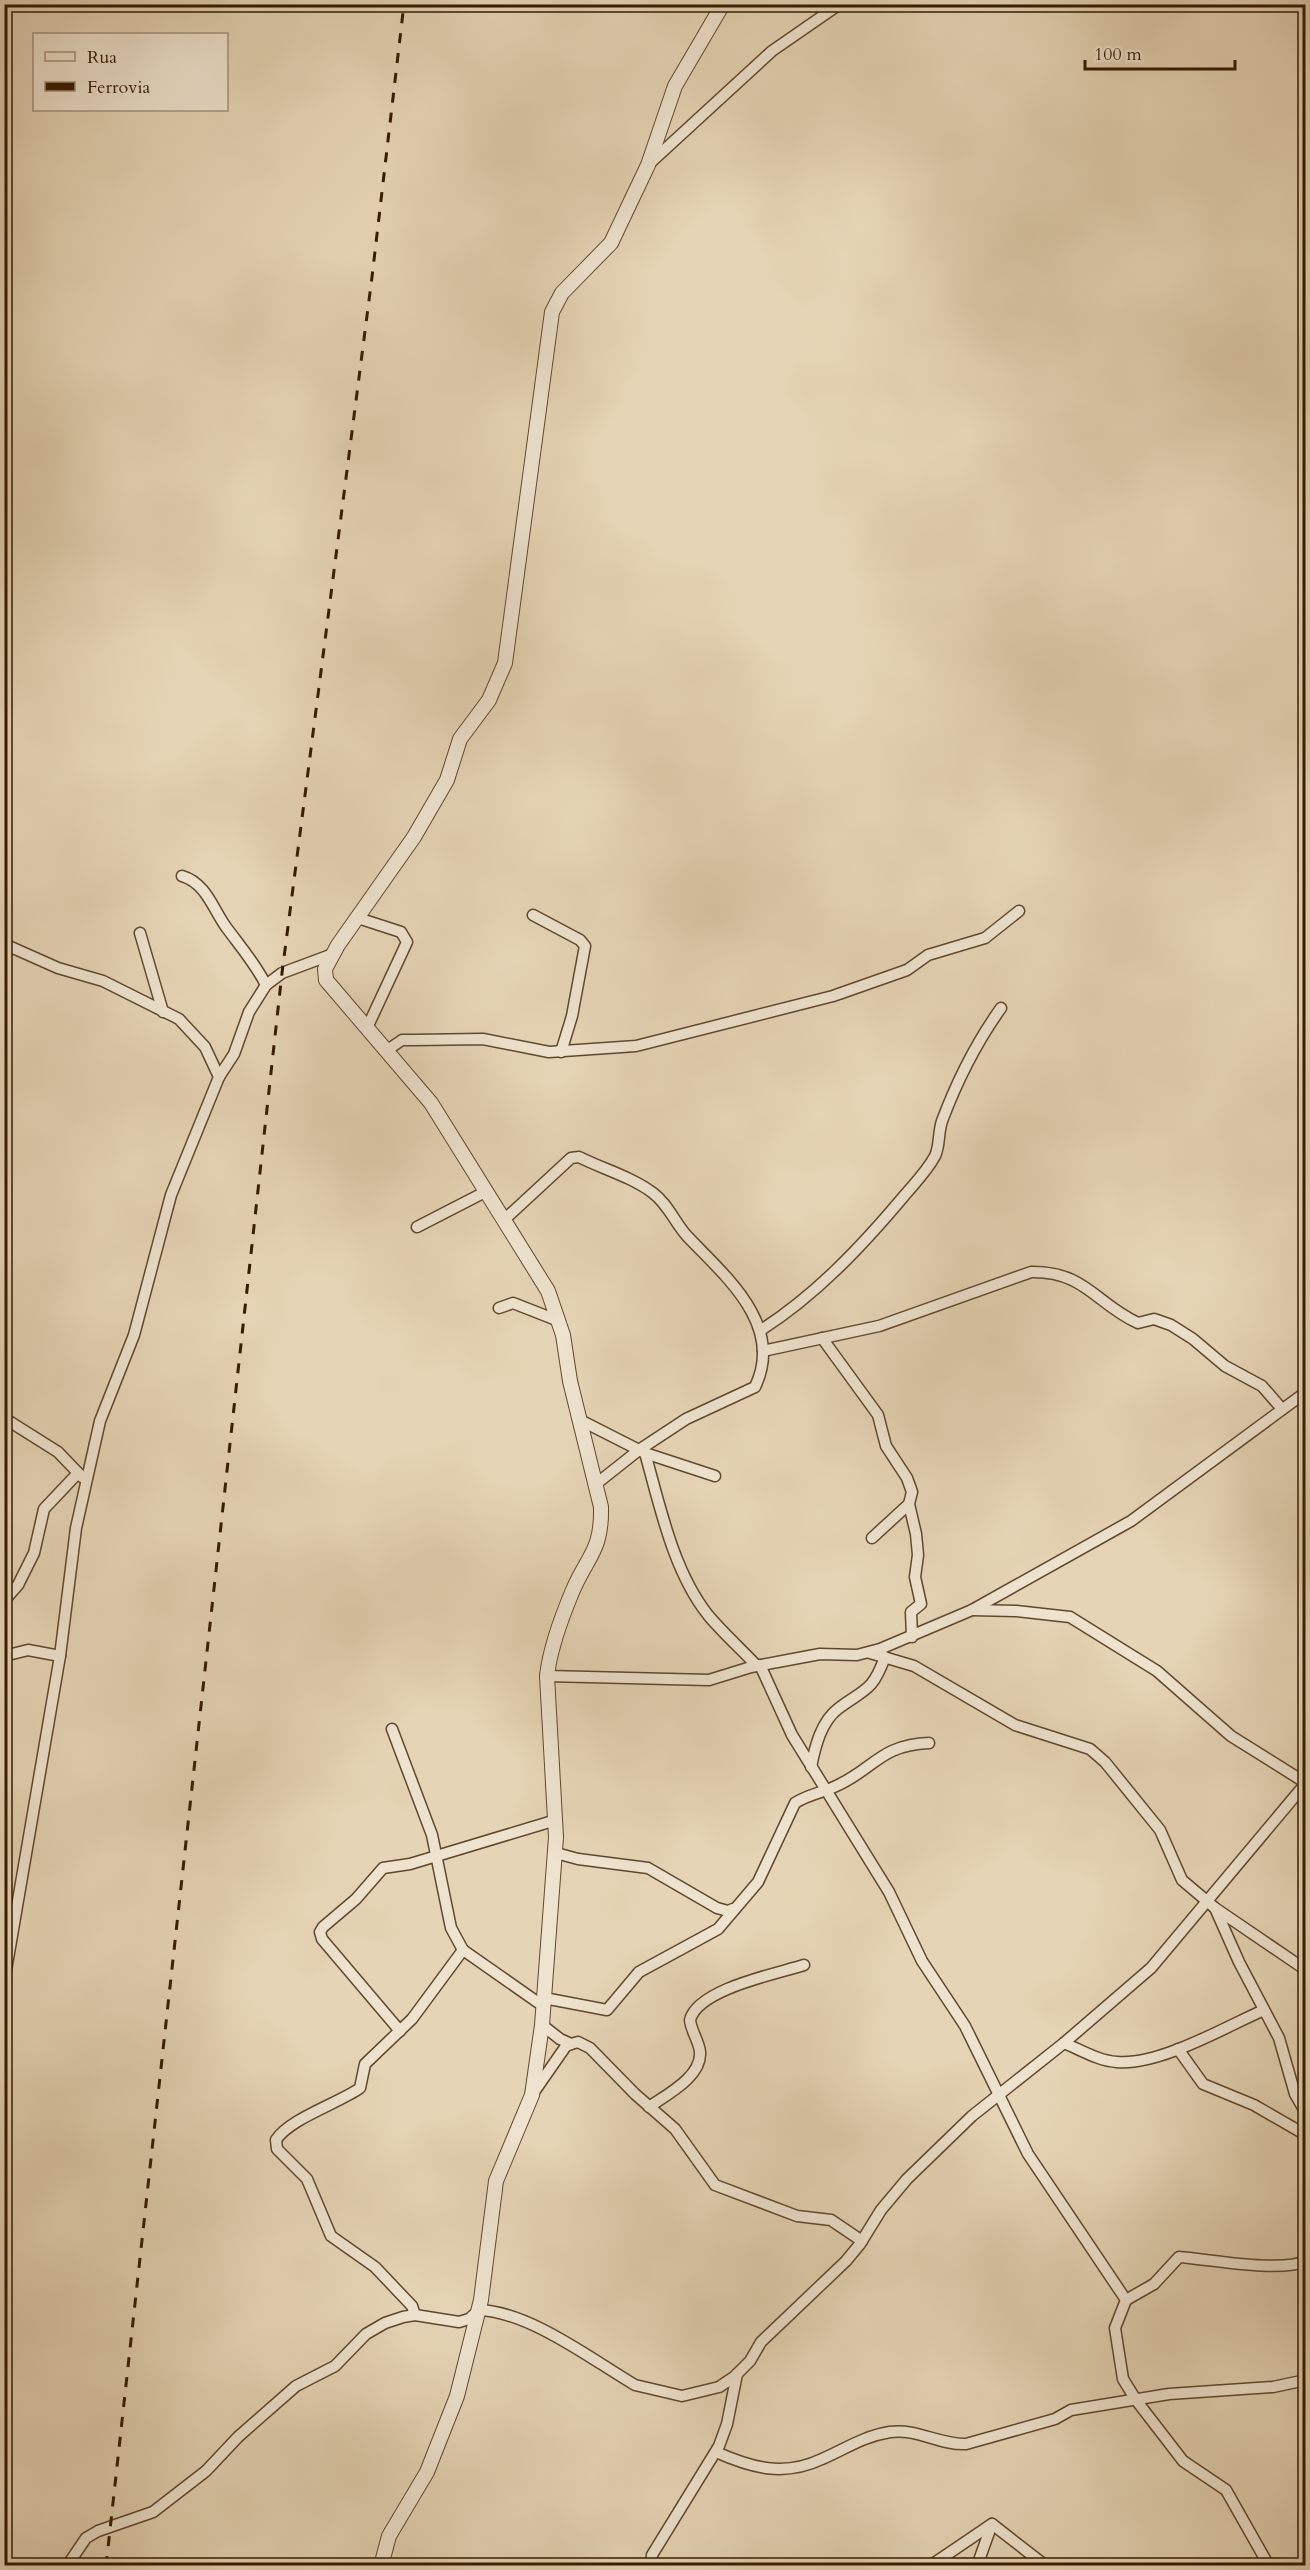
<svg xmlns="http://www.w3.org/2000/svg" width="1310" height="2570" viewBox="0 0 1310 2570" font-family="Cardo,serif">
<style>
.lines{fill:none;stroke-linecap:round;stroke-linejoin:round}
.minor-casing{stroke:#61482d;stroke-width:13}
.tertiary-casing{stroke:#61482d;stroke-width:16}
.minor{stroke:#eee3cf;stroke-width:10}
.tertiary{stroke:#eee3cf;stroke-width:14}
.rail{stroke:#351a00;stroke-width:3;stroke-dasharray:10 10;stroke-linecap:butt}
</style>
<rect width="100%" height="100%" fill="#e5d4b5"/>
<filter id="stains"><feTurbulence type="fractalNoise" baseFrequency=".00333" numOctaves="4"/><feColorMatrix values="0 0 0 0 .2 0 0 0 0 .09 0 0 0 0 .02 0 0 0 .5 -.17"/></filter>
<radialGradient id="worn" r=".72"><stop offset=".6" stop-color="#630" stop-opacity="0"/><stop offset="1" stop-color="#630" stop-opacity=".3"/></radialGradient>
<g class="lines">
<!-- minor casing -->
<g class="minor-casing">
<g id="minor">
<path d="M649,164L772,51L840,4"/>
<path d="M182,876C206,883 213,909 226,927C240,946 255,963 266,985"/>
<path d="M533,915L580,940L585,946L572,1016L561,1052"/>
<path d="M358,918L401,932L407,942L367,1028"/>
<path d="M140,933L163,1012"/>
<path d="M4,944L58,968L103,981L179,1019L205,1047L219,1077L171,1195L134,1335L100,1421L76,1528L60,1656L4,1982"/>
<path d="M386,1051L402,1040H414L483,1039L549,1052L636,1046L833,996L907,970L928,955L985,938L1019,911"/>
<path d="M219,1077L234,1054L249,1012L266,985L282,973L333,954"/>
<path d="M505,1219L571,1158L579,1157C603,1169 632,1177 653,1193C668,1204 675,1223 687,1236C725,1276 785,1325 755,1387L686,1419L639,1450L596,1484"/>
<path d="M417,1227L487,1191"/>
<path d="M499,1308L513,1303L559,1321"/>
<path d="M761,1330C816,1295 862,1246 904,1196C914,1184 927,1171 935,1156C940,1146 938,1132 942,1121C957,1081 976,1043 1001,1008"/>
<path d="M822,1338L878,1415L886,1446L907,1478L912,1492L909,1504L872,1538"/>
<path d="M763,1351L879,1326L1031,1272C1085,1271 1096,1304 1138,1323L1154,1319L1171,1325L1193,1339L1225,1366L1262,1386L1282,1409"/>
<path d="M4,1418L58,1452L82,1477"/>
<path d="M578,1419L645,1453C660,1506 673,1571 708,1615C723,1633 741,1649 756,1665"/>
<path d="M645,1453L715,1476"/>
<path d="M909,1504L916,1534L918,1555L915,1577L921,1604L911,1612L912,1637"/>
<path d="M4,1601L18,1585L34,1553L44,1509L78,1473"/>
<path d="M972,1610L1016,1611L1070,1617L1157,1671L1231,1736L1306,1783"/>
<path d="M870,1653L914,1666L1015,1725L1090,1749L1105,1762L1160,1830L1182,1880L1215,1908L1306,1970"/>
<path d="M4,1656L28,1650L60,1656"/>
<path d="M760,1665L792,1735L889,1892L922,1961L965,2026L1028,2154L1126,2300L1115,2328L1123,2379L1136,2400L1183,2461L1226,2490L1269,2566"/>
<path d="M547,1676L709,1680L751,1667L820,1654L857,1655L880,1649L972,1610L1131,1521L1306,1392"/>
<path d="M392,1729L432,1835L451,1928L463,1950L543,2006"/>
<path d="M811,1767C815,1747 821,1721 839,1708C866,1688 872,1692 885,1657"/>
<path d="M556,1853L578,1859L648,1868L717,1908L728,1911L733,1909"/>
<path d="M1215,1908L1239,1962L1279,2038L1295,2094L1306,2113"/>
<path d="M544,1998L607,2010L639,1972L718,1929L758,1882L795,1803C807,1795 821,1793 834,1787C874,1770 879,1745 929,1743"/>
<path d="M542,2025L560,2039L571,2044L578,2042L590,2048L635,2094L675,2129L715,2185L797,2216L831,2220L862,2241"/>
<path d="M400,2031L322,1939L320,1932L323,1927L356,1899L383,1868L410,1864L556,1820"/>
<path d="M1064,2043C1081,2050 1099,2061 1117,2062C1159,2066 1225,2027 1264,2010"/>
<path d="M1178,2049L1203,2084L1254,2105L1306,2135"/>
<path d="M534,2092L566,2046L571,2044"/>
<path d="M649,2107C666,2095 702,2077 700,2052C699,2041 691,2031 690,2020C698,1989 776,1974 804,1965"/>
<path d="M1126,2300L1154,2284L1179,2257C1208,2259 1280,2273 1306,2261"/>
<path d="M415,2315L412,2306L375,2267L331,2236L307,2179L277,2149L276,2140C289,2119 339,2103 360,2088L365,2064L412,2019L463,1950"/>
<path d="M716,2452C752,2468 784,2477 822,2459C845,2449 864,2436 890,2432C917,2428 939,2445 966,2444L1055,2419L1071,2410L1169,2394L1273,2387L1306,2380"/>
<path d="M67,2566L86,2538L98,2531L153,2512L206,2471L238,2437L296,2386L335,2366L366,2334L385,2323L403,2317L415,2315L459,2322L469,2319L479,2310C530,2312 591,2359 635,2385L682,2396L719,2387L734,2377L750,2361L761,2342L846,2261L860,2244L881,2210L907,2179L972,2116L1064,2043L1151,1968L1306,1783"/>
<path d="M651,2566L652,2555L719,2446L727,2424L737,2374"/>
<path d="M930,2566L992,2524L1042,2563"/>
<path d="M977,2566L992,2524"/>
</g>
</g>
<!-- tertiary casing -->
<g class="tertiary-casing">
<path id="tertiary" d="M381,2566L389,2536L427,2472L457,2396L481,2300L496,2181L532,2095L542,2025L556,1837L547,1676C550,1648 562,1616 573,1590C588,1555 602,1551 601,1507L570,1381L563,1335L548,1291L431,1103L326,980L325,969L338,945L414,837L447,780L460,739L489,700L505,663L552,312L562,293L611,243L648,165L675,86L723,4"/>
</g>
<!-- minor -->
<use href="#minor" class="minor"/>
<!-- tertiary -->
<use href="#tertiary" class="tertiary"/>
<!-- rail -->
<path class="rail" d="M106,2566L282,973L372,277L404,4"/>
</g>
<!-- margin -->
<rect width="1310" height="2570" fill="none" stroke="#e5d4b5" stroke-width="24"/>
<rect x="6" y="6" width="1298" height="2558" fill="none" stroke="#351a00" stroke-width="3"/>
<rect x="12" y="12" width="1286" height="2546" fill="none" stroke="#351a00" stroke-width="1.5"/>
<!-- legend -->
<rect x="33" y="33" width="195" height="78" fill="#eee3cf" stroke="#a4937c" stroke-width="1.5"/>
<rect x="45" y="52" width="30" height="9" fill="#eee3cf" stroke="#a4937c" stroke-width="1.5"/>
<text x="87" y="63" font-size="18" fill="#351a00">Rua</text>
<rect x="45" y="82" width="30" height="9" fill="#351a00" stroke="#a4937c" stroke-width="1.5"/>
<text x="87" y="93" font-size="18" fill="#351a00">Ferrovia</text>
<!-- scale -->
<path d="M1085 60v9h150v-9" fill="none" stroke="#351a00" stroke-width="3"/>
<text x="1094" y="60" font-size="18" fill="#351a00" stroke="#eee3cf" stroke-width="4.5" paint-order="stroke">100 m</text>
<rect width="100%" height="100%" filter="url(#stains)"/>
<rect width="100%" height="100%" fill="url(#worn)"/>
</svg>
